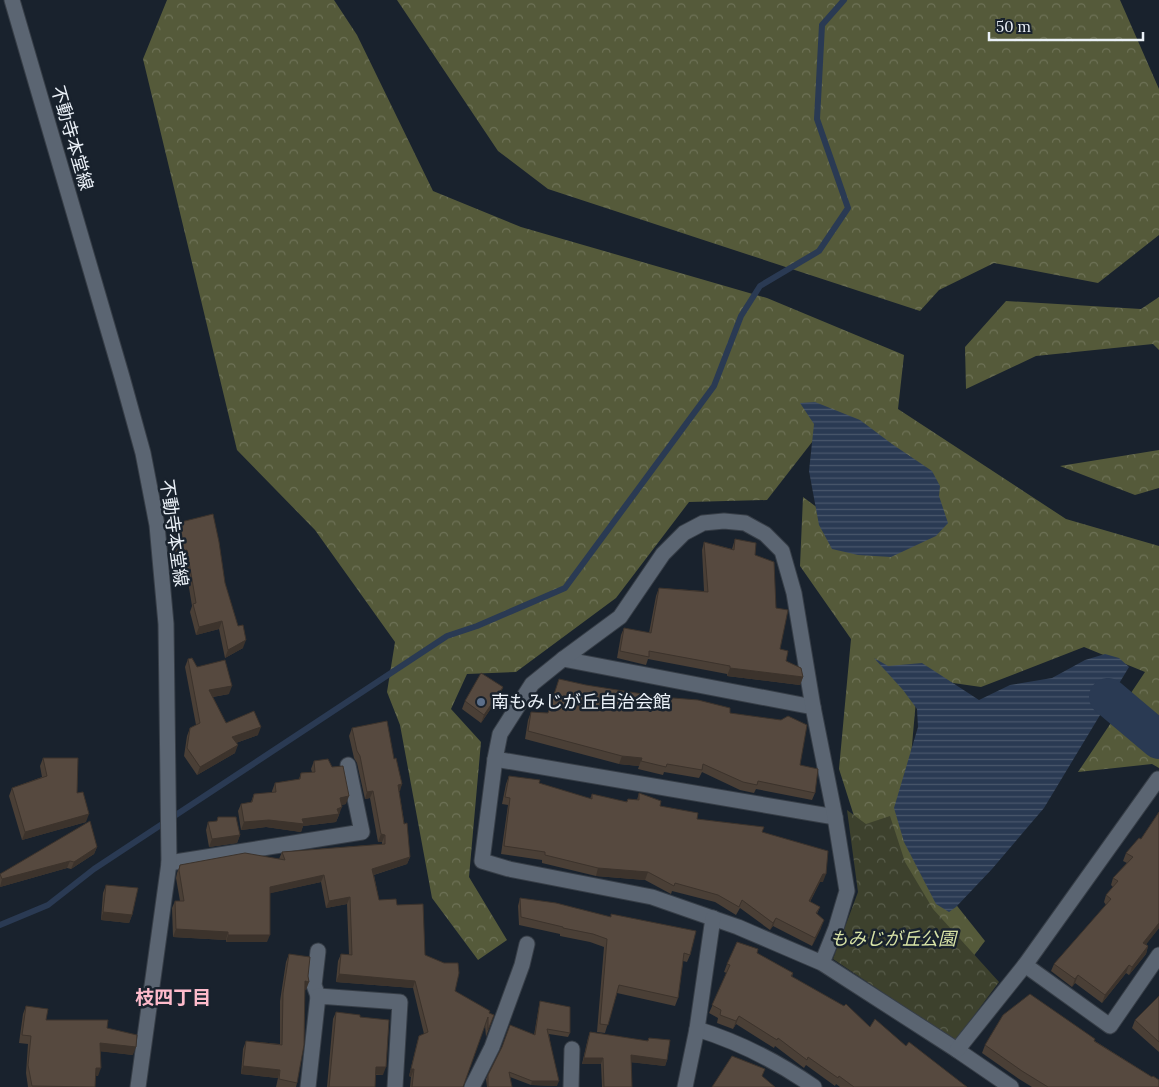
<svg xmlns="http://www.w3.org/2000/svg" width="1159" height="1087" viewBox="0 0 1159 1087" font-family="Lora,'Noto Sans JP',serif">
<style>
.forest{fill:url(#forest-crowns)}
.park{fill:url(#park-crowns)}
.water{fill:url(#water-rules)}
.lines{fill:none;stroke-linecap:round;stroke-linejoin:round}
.stream{stroke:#2a3a53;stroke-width:6}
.river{stroke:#2a3a53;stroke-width:38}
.street-casing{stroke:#373e47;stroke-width:17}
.secondary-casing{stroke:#373e47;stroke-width:17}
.street{stroke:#5b6572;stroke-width:15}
.secondary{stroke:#5b6572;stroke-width:15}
.wall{fill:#4a3f36}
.shaded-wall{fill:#3c332c}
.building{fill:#56493f;stroke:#3c332c}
.service-dot{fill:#5c6f8a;stroke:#19222d;stroke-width:2}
.labels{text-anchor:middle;stroke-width:5;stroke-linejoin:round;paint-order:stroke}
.street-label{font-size:18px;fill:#ebf1f8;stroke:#19222d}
.poi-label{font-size:18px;fill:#ebf1f8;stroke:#19222d;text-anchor:start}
.park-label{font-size:18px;font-style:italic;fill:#d8e3a6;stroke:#19222d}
.neighbourhood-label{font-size:19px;font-weight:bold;fill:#febbcb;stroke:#19222d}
</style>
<defs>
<pattern id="forest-crowns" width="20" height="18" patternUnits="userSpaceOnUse" patternTransform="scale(1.25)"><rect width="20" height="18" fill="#555a3a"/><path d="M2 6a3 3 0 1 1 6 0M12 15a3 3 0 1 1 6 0" fill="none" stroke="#6e7257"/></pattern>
<pattern id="park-crowns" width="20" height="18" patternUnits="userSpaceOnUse" patternTransform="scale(1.25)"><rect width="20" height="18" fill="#3d412d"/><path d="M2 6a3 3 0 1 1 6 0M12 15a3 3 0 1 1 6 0" fill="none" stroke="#595d4c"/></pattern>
<pattern id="water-rules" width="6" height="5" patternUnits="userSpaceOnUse" patternTransform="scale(1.25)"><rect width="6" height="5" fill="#2a3a53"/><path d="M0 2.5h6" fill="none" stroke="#49576c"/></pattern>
</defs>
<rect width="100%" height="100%" fill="#19222d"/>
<!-- forest -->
<g class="forest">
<path d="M167,0H334L357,35L433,191L521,227L767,298L904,355L898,409L1066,519L1159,546V768L1152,764L1078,772L1145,672L1084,647L981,687L918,678L906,812L942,887L985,941L956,979L882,904L839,769L851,639L800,566L803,497L853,534L830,419L767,500L689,502L616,598L516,672L467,674L451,709L481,742L469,877L507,940L478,960L432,898L400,725L387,692L395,642L315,530L237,450L143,59Z"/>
<path d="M397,0H1120L1159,89V235L1098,283L994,263L939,290L920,311L548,189L498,151Z"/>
<path d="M1159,297V350L1153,344L1036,356L966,389L965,347L1006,301L1141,309Z"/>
<path d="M1159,450V488L1135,495L1060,466Z"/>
</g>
<!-- park -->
<path class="park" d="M847,810L866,824L890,816L905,862L933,909L999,982L955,1041L833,959L858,892Z"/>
<!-- water -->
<g class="water">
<path d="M815,402L860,420L892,444L932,471L940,486L939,496L948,523L936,536L891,557L858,555L832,549L819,525L809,471L814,424L800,403Z"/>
<path d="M1105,654L1119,658L1129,667L1044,808L992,869L956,907L949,912L936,904L904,842L894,808L918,727L917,709L903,690L874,658L888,666L922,663L979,700L1010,685L1052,678L1085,660Z"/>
</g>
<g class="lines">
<!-- stream -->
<path class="stream" d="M0,925L48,905L94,869L447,636L477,626L565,588L714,386L741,316L760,286L819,251L848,208L817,119L822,25L844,0"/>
<!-- river -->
<path class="river" d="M1108,697L1159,740"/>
<!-- street casing -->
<g class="street-casing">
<g id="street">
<path d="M563,659L813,707"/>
<path d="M495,759L835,817"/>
<path d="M169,863L362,832L348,765"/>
<path d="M822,963L836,928L847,891L835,817L813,707L794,593L782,551L765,534L745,523L724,521L703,523L684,533L663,554L620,617L563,659L532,684L500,734L495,759L482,861L509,869L652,897L738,927L822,963L957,1050L1011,1087"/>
<path d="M1025,965L1110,1026L1159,955"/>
<path d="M318,996L314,985L318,951"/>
<path d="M697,1029C739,1042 778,1062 814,1087"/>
<path d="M957,1050L1025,965L1158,779L1159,780"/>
<path d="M308,1087L318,996L400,1002L395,1087"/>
<path d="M472,1087L492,1047L522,965L527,944"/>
<path d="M571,1087L572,1049"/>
<path d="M685,1087L697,1029L713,918"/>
</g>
</g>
<!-- secondary casing -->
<g class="secondary-casing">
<path id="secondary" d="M12,0L122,377L143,453L157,525L166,624L169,863L138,1087"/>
</g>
<!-- street -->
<use href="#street" class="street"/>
<!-- secondary -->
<use href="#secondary" class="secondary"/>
</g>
<!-- wall -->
<g class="wall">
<path d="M173,524L225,583L243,648L225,658L219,629L196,635L190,612L192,606L184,557L176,559L170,531Z"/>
<path d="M735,539L755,555L776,608L780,649L786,661L803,677L800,685L727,676V674L648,659L646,665L617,658L621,635L624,628L649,633L656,596L659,588L704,591L702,550L704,542L732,549Z"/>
<path d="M188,659L229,694L213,697L226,723L258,735L236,743L235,753L197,775L184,756L187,736L190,728L196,725L185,667Z"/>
<path d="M586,685L730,713L800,765L815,793L812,800L756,789L754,793L740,790L702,772L699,778L664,772L663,775L638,769L639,766L619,764L525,739L528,720L531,712L547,713Z"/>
<path d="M503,687L500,695L481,723L462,709L465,701Z"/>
<path d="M352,728L394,759L402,784L399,791L410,857L407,864L374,875L379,900L397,905L425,955L455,991L489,1013L494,1015L486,1037L485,1025L463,1087H410L411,1077L409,1076L417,1043L419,1036L424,1034L413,988L336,982L338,961L341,954L349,955L347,904L326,908L321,882L270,893L267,942H226V940L173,937L172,908L175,901H180L176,878L177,873L180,865L279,859L282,852L382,844V842H378L370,798L365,799L357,763L354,758L349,736Z"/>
<path d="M43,758L77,793L86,822L22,840L9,796L12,788L42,777L40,766Z"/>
<path d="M314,761L346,804L341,805L339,815L336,822L303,826L301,832L266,827L241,830L238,811L241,804L251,802L254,794L272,793V791L275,783L299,779L301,773L312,772L311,769Z"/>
<path d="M509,776L539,783L590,799L592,794L626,802L628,799L637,800L639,793L660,806L697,819L762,832L823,882H820L810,902L820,907L817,914L821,928L812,946L773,926L770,930L740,908L736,915L715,902L672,891L671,894L645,880L596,876L542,863V860L501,854L508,805L502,804L506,784Z"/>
<path d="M1159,812V928L1146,944L1148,946L1146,954L1129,975L1126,973L1102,1003L1075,983L1072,987L1051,971L1054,964L1106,905L1104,902L1106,895L1113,887L1111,885L1113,878L1127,863L1123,861L1126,853L1141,839Z"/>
<path d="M218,817L240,835L237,843L209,847L206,830L208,822L217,821Z"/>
<path d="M97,847L94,854L71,869L67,868L0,887V874Z"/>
<path d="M106,885L132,915L129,923L101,920L103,893Z"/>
<path d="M520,898L690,955L687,962L683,961L678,998L675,1006L617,993L605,1033L597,1032L604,947L590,942L560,936V934L519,925L518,906Z"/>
<path d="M757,953L793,973L792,977L870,1027L906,1046L967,1087H840L836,1084L835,1086L806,1065L804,1068L775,1046L774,1048L736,1024L733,1029L717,1023L718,1018L709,1013L727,973L724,972L727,964Z"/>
<path d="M289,954L306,990L305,989L297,1083L296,1087H276L278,1078L241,1074L243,1049L246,1041L280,1044V1001L286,962Z"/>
<path d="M1159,996V1052L1132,1028L1135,1020Z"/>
<path d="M540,1001L570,1033L568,1037L549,1034L557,1086L531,1085L510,1077L512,1087H487L486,1079L488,1075L534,1035L539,1006Z"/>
<path d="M26,1006L46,1020L107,1028L133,1055L100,1051L98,1076H95V1087H28L26,1073L28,1044L19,1043L23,1014Z"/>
<path d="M336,1012L360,1017L383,1075H375V1087H327L333,1019Z"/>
<path d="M590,1032L647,1041L649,1038L667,1060L665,1066L631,1062L632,1087H602L601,1064H582L588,1038Z"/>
<path d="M1095,1041L1152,1077L1159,1087H1032L1019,1079L982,1053L985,1045Z"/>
</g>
<!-- shaded-wall -->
<g class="shaded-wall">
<path d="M187,550L184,557L176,559L179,551Z"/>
<path d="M222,621L219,629L196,635L199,627Z"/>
<path d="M246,640L243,648L225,658L228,650Z"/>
<path d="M730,668L803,677L800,685L727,676Z"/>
<path d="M232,686L229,694L206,698L209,690Z"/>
<path d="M503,687L500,695L481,723L484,715Z"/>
<path d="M261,727L258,735L230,745L232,737Z"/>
<path d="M238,745L235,753L197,775L200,767Z"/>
<path d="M622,756L642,758L639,766L619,764Z"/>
<path d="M402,784L400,791L395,792L398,785Z"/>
<path d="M373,791L370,798L365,799L367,792Z"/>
<path d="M349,796L346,804L337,806L340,798Z"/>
<path d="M342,807L336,822L303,826L301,832L266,827L241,830L244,822L269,820L302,819Z"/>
<path d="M89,814L86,822L22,840L25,832Z"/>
<path d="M381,834L385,835L382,842H378Z"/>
<path d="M240,835L237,843L209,847L212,839Z"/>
<path d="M97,847L94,854L71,869L74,862Z"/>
<path d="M410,857L407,864L370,876L372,869Z"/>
<path d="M70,861L67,868L0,887L2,879Z"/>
<path d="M598,868L648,872L645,880L596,876Z"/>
<path d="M823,874H826L823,882H820L806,909L809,901Z"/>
<path d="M324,875L321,882L267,894L270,887Z"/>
<path d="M350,897L347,904L326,908L329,901Z"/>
<path d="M103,912L132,915L129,923L101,920Z"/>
<path d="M776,918L773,926L770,930L773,923Z"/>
<path d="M824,920L821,928L812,946L815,938Z"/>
<path d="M1159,923V928L1141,951L1143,943Z"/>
<path d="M176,929L228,932L226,940L173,937Z"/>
<path d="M228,935H270L267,942H226Z"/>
<path d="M1148,946L1146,954L1129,975L1132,967Z"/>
<path d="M1129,965L1126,973L1102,1003L1105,995Z"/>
<path d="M339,974L415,981L413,988L336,982Z"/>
<path d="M1078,975L1075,983L1072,987L1075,979Z"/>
<path d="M305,981L309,982L306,990L302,989Z"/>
<path d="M739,1016L736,1024L733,1029L736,1021Z"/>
<path d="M100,1043L136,1047L133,1055L97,1051Z"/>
<path d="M631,1055L667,1060L665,1066L628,1062Z"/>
<path d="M584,1058H603L601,1064H582Z"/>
<path d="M243,1066L280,1070L278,1078L241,1074Z"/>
<path d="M376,1067H386L383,1075L373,1074Z"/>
<path d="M96,1068H101L98,1076H93Z"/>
<path d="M411,1069H414L411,1077L409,1076Z"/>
<path d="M532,1081H559L557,1086L531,1085Z"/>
</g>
<!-- building -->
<g class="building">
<path d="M213,514L219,542L225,583L238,626L243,625L246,640L228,650L222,621L199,627L193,604L196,603L187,550L179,551L173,524Z"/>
<path d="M735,539L756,543L755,555L774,562L776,608L788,610L780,649L788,651L786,661L801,668L803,677L730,668V666L649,651V657L620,651L624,628L651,633L659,588L708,592L704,542L734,550Z"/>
<path d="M192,658L197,667L225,660L232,686L209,690L226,723L254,711L261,727L232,737L238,745L200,767L187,748L190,728L200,723L188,659Z"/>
<path d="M481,673L503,687L484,715L465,701Z"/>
<path d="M559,679L586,685L661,697L698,700L730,708V713L781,720L788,716L807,725L800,765L818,769L815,793L758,781L757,785L743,782L703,764L702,770L667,764L666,767L641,761L642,758L622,756L528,731L531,712L548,713Z"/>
<path d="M387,721L394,759L396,758L402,784L398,785L404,824L407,823L410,857L372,869L379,900L396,899L397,905L423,904L425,955L444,963H458L459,973L455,991L490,1011L489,1013L494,1015L488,1030V1017L463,1087H412L414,1069H411L419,1036L428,1032L415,981L339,974L341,954L352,955L350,897L329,901L324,875L270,887V935H228V932L176,929L175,901H184L179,870L180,865L245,853L285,860L282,852L385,844V835L381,834L373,791L367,792L360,756L357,751L352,728Z"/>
<path d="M43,758H78L77,793L83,792L89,814L25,832L12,788L47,776Z"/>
<path d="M328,759L332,767L343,766L349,796L340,798L342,807L337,809L339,814L302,819L304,824L269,820L244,822L241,804L252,802L254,794L276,792L275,783L300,779L301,773L315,772L314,761Z"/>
<path d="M509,776L540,780L539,783L592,799V794L627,802L628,799L639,800V793L661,801L660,806L698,813L697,819L764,827L762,832L828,851L826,874H823L809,901L820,907L816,913L824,920L815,938L776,918L773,923L742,900L739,907L718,895L675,883L674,886L648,872L598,868L545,855V852L504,846L510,798L505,797Z"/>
<path d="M1159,812V923L1143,943L1148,946L1132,967L1129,965L1105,995L1078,975L1075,979L1054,964L1111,899L1106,895L1118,881L1113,878L1133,857L1126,853L1139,838L1141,839Z"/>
<path d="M218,817H236L240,835L212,839L208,822L217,821Z"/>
<path d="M90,821L97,847L74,862L70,861L2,879L0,874Z"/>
<path d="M106,885L138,888L132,915L103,912Z"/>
<path d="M520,898L556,903L611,917V914L696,931L690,955L684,953L678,998L619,985L608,1025L600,1024L607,939L593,934L563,928V927L521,917Z"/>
<path d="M737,942L758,949L757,953L793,973L791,976L844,1006L846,1004L870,1027L875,1019L906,1046L909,1042L967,1087H854L839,1076L838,1078L808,1057L807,1060L778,1038L777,1040L739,1016L736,1021L720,1015L721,1010L712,1005L730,965L727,964Z"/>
<path d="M289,954L310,957L308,976L309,982L305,981L304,1045L297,1083L279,1079L280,1070L243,1066L246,1041L282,1045L283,993Z"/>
<path d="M1030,994L1095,1039L1094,1041L1152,1077L1153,1076L1159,1080V1087H1048L1022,1071L985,1045L1003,1015Z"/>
<path d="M1159,996V1042L1135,1020Z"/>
<path d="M540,1001L570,1007V1033L547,1029L559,1081H532L509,1072L512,1087H488V1075L502,1047L510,1025L535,1035Z"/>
<path d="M26,1006L48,1009L46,1020H108L107,1028L137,1035L136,1047L100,1043L101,1068H96L95,1087L32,1086L28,1065L31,1036L22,1035Z"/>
<path d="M336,1012L360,1015V1017L389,1020L386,1067H376L375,1087H329Z"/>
<path d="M590,1032L648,1041L649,1038L670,1040L667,1060L631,1055L632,1087H604L603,1058H584Z"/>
<path d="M732,1056L765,1069L762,1076L775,1087H712Z"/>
</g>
<!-- markers -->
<circle class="service-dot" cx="481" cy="702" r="5"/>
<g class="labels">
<!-- street labels -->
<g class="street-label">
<text transform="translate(72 138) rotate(74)" y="6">不動寺本堂線</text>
<text transform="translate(174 533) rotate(82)" y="6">不動寺本堂線</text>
</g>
<!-- poi labels -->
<g class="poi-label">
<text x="491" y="708">南もみじが丘自治会館</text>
</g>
<!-- park labels -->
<g class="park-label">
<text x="893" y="945">もみじが丘公園</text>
</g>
<!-- neighbourhood labels -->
<g class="neighbourhood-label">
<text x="173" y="1004">枝四丁目</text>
</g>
</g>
<!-- scale -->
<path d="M989 32v8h154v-8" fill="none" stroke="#ebf1f8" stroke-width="2.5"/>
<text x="996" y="32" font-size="15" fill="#ebf1f8" stroke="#19222d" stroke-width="4" paint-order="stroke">50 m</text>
</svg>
